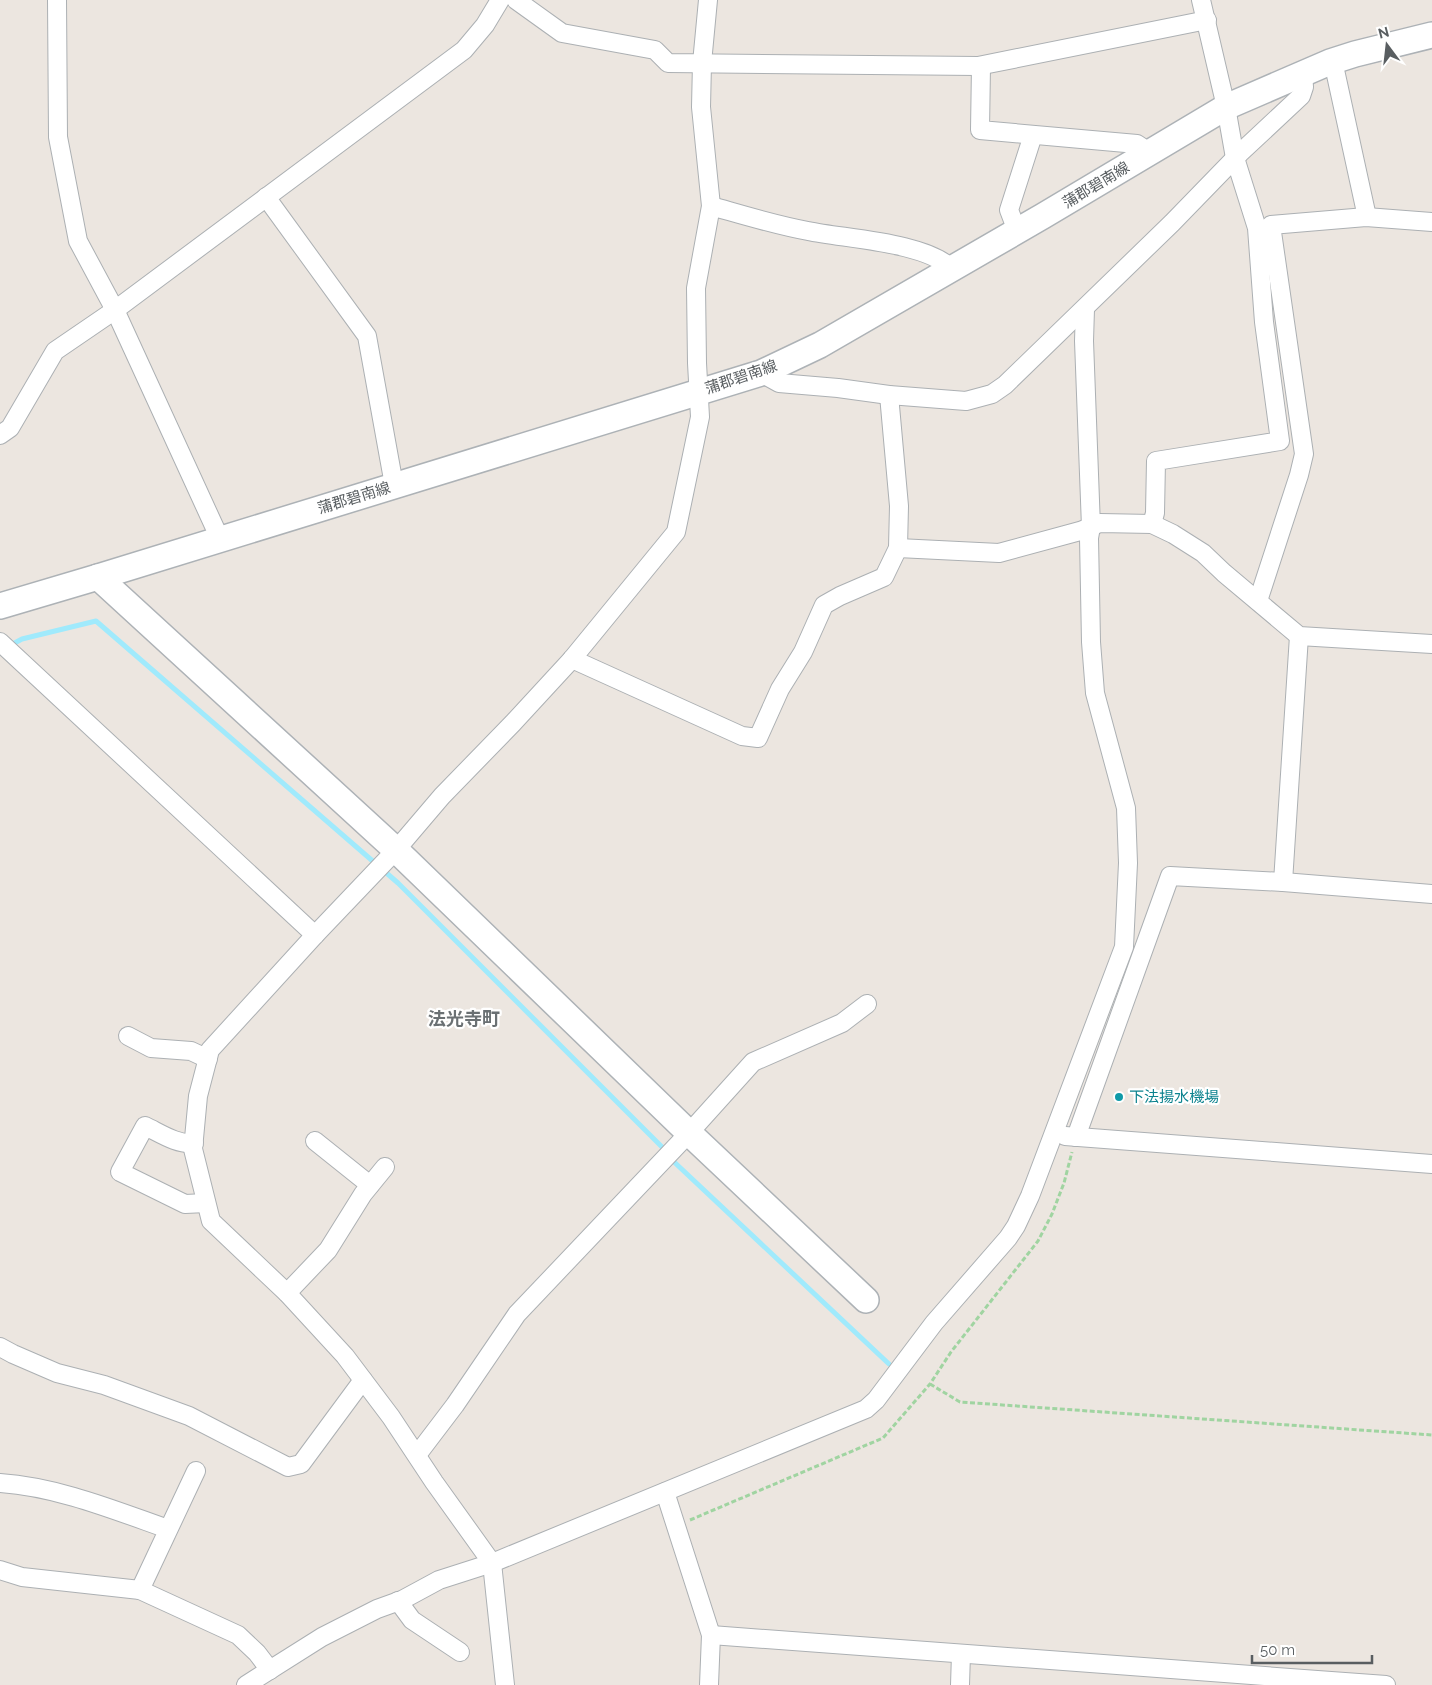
<svg xmlns="http://www.w3.org/2000/svg" width="1432" height="1685" viewBox="0 0 1432 1685" font-family="Raleway,'Noto Sans JP',sans-serif">
<style>
.lines{fill:none;stroke-linecap:round;stroke-linejoin:round}
.stream{stroke:#a0eafc;stroke-width:5}
.street-casing{stroke:#acb0b3;stroke-width:20}
.secondary-casing{stroke:#adb2b6;stroke-width:28}
.path{stroke:#a0d4a1;stroke-width:3;stroke-dasharray:5 2.5;stroke-linecap:butt}
.street{stroke:#fff;stroke-width:18}
.secondary{stroke:#fff;stroke-width:25}
.culture-dot{fill:#0f9aa8;stroke:#fff;stroke-width:2}
.labels{text-anchor:middle;stroke-width:4.5;stroke-linejoin:round;paint-order:stroke}
.street-label{font-size:15px;fill:#595e61;stroke:#fff}
.culture-label{font-size:15px;fill:#0d838f;stroke:#fff;text-anchor:start}
.quarter-label{font-size:18px;font-weight:bold;fill:#6a7073;stroke:#fff}
</style>
<rect width="100%" height="100%" fill="#ece6e0"/>
<g class="lines">
<!-- stream -->
<path class="stream" d="M9,646L22,639L96,621L398,883L673,1158L672,1160L889,1364"/>
<!-- street casing -->
<g class="street-casing">
<g id="street">
<path d="M57,0L58,137L78,241L115,310L220,539"/>
<path d="M516,0L562,33L655,50L668,63L978,66L1207,20"/>
<path d="M1333,61L1367,217"/>
<path d="M981,66L980,130L1137,144L1143,148L1146,155"/>
<path d="M266,197L367,336L394,485"/>
<path d="M711,206C743,215 775,225 808,231C846,239 924,242 951,268"/>
<path d="M1017,231L1009,210L1033,135"/>
<path d="M761,373L779,383L838,388L889,395L966,401L992,394L1005,385L1172,223L1240,153L1301,96L1304,87L1303,74"/>
<path d="M0,435L10,428L55,351L115,310L464,50L485,25L500,0"/>
<path d="M1152,524L1155,513L1156,461L1280,441L1264,322L1257,228L1235,158L1226,107L1201,0"/>
<path d="M898,548L999,553L1080,531L1100,523L1152,524L1173,534L1203,553L1224,573L1299,636L1432,644"/>
<path d="M1258,601L1299,475L1304,454L1271,225L1366,217L1432,222"/>
<path d="M0,642L315,935"/>
<path d="M572,659L742,736L758,738L780,689L803,652L824,605L840,596L884,577L898,548L899,506L889,395"/>
<path d="M1283,882L1299,636"/>
<path d="M128,1036L151,1048L191,1051L208,1059"/>
<path d="M1065,1136L1432,1164"/>
<path d="M1076,1137L1170,876L1283,882L1432,894"/>
<path d="M315,1141L370,1185"/>
<path d="M194,1143C177,1145 160,1133 145,1126L120,1172L185,1204L206,1203"/>
<path d="M287,1293L328,1250L363,1194L385,1167"/>
<path d="M0,1347L13,1354L57,1373L104,1385L189,1416L288,1467L301,1464L363,1380"/>
<path d="M417,1455L455,1405L517,1314L689,1133L753,1062L842,1023L867,1004"/>
<path d="M0,1483C58,1487 114,1510 168,1529"/>
<path d="M665,1492L711,1635L709,1685"/>
<path d="M0,1570L22,1577L140,1590L238,1635L257,1653L270,1670"/>
<path d="M140,1590L196,1471"/>
<path d="M398,1601L412,1620L460,1652"/>
<path d="M711,1635L1386,1685"/>
<path d="M246,1685L322,1637L377,1609L402,1600L439,1580L492,1563L866,1409L876,1400L934,1323L1008,1238L1016,1226L1030,1196L1124,947L1128,863L1126,808L1095,693L1091,642L1089,538L1091,527L1084,341L1085,309"/>
<path d="M505,1685L492,1563L434,1482L391,1417L345,1356L287,1293L211,1221L193,1149L198,1096L210,1050L315,935L396,850L442,796L513,723L572,659L676,532L700,417L697,363L696,288L711,206L701,107L702,63L708,0"/>
<path d="M960,1685L961,1654"/>
</g>
</g>
<!-- secondary casing -->
<g class="secondary-casing">
<g id="secondary">
<path d="M98,577L396,850L689,1133L866,1300"/>
<path d="M0,606L98,577L761,373L820,345L1043,216L1226,107L1330,62L1355,54L1432,35"/>
</g>
</g>
<!-- path -->
<g class="path">
<path d="M930,1384L960,1402L1432,1435"/>
<path d="M690,1520L883,1438L930,1384L951,1352L1038,1241L1052,1214L1064,1183L1072,1152"/>
</g>
<!-- street -->
<use href="#street" class="street"/>
<!-- secondary -->
<use href="#secondary" class="secondary"/>
</g>
<!-- markers -->
<circle class="culture-dot" cx="1119" cy="1097" r="5"/>
<g class="labels">
<!-- street labels -->
<g class="street-label">
<text transform="translate(1096 185) rotate(-31)" y="5">蒲郡碧南線</text>
<text transform="translate(741 377) rotate(-19)" y="5">蒲郡碧南線</text>
<text transform="translate(354 498) rotate(-17)" y="5">蒲郡碧南線</text>
</g>
<!-- culture labels -->
<g class="culture-label">
<text x="1129" y="1102">下法揚水機場</text>
</g>
<!-- quarter labels -->
<g class="quarter-label">
<text x="464" y="1025">法光寺町</text>
</g>
</g>
<!-- north arrow -->
<g transform="translate(1387 45) rotate(345)" stroke="#ffffff" stroke-width="4" paint-order="stroke">
<path d="M0-4L9 19L0 12L-9 19Z" fill="#595e61"/>
<text y="-8" font-size="14" font-weight="bold" text-anchor="middle" fill="#595e61">N</text>
</g>
<!-- scale -->
<path d="M1252 1655v8h120v-8" fill="none" stroke="#595e61" stroke-width="2.5"/>
<text x="1260" y="1655" font-size="15" fill="#595e61" stroke="#ffffff" stroke-width="4" paint-order="stroke">50 m</text>
</svg>
